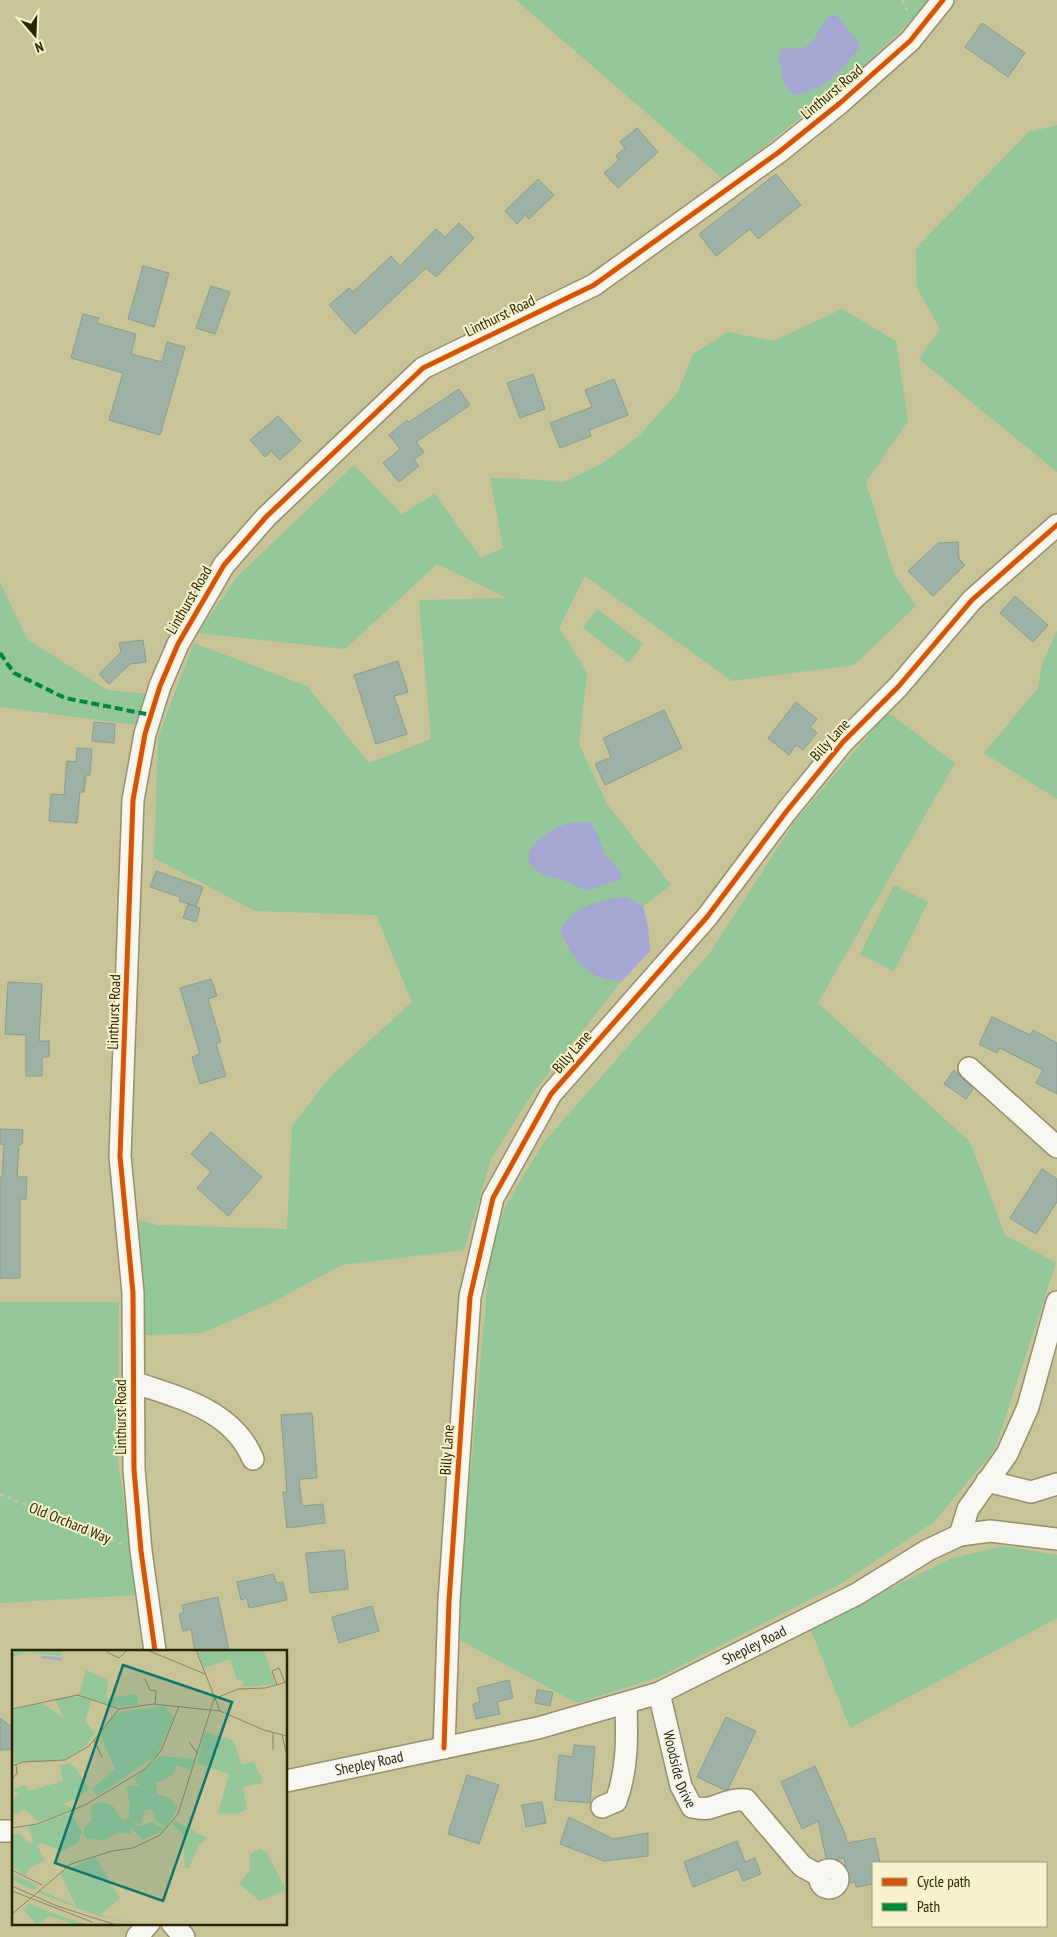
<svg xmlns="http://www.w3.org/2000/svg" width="1057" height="1937" viewBox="0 0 1057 1937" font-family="'PT Sans Narrow',sans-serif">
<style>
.green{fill:#93c699}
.water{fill:#a5a6d2}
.building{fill:#9db2a6;stroke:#8b9c8f}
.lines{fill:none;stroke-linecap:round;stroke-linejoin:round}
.minor-casing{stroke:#94906d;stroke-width:24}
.path{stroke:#c4c1b5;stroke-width:3;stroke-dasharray:4 4;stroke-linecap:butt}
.minor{stroke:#f7f6f0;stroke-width:21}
.quiet{stroke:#00873e;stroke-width:4;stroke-dasharray:8 4;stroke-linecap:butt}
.cycleway-casing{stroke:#f7f2cc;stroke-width:8}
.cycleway{stroke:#d5540b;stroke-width:5}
.labels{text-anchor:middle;stroke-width:4;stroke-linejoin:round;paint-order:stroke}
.street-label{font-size:15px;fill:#2a2504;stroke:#f7f2cc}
.inset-river{fill:none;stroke:#a5a6d2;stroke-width:2.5}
.inset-road{fill:none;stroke:#89845d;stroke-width:1}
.view{fill:#0f766e;fill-opacity:0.15;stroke:#0f766e;stroke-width:2.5}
.inset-edge{fill:none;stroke:#2a2504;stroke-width:2.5}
</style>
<rect width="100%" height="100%" fill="#c9c398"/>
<!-- green -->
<g class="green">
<path d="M516,0H930L923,9L853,76L723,179Z"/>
<path d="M1057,125V472L919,359L940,329L917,288L916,248L1029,132Z"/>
<path d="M842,309L896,341L908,421L866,482L894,574L916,606L854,665L732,681L585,576L559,628L587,672L579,744L607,804L671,885L643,906L626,897L569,918L560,931L565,945L600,978L622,981L532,1094L491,1159L464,1250L342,1265L271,1303L201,1333L145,1335L139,1220L157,1225L287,1229L292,1126L331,1076L412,1002L376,915L255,911L154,858L158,737L194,643L307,686L369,763L431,739L419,600L507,598L437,564L345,649L198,633L237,577L354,465L402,514L435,494L481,558L503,548L490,478L526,479L564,482L601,464L638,437L678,392L693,354L728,332L773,341Z"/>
<path d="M0,582L27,639L107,690L149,694L136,725L0,707Z"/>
<path d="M597,609L643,644L629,663L583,628Z"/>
<path d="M1057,630V799L984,753L1038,688L1042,665Z"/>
<path d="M888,712L955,763L818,1003L970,1142L1005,1235L1056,1263L995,1449L934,1522L842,1583L657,1678L577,1703L456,1638L490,1253L506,1205L544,1142L709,954L796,820Z"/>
<path d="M894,885L928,902L894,971L860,954Z"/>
<path d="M0,1302H119L118,1461L137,1595L0,1603Z"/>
<path d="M1004,1546L1057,1555V1618L850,1728L810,1628L952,1558Z"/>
</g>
<!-- water -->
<g class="water">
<path d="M829,15H836L859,43L860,47C843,70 825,89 796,95L790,92L781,78L783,72C779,62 777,58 782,48C818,52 811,38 829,15Z"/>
<path d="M590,822L598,836L605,855L621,872V879L586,891C579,887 572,884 565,881C554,876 541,877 533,868C516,849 552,828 567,824C574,822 583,822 590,822Z"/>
<path d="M626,897L643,906L648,927L650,951L622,981C615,980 608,980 602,978C584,973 566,948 560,931C563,927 565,921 569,918C583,903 607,899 626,897Z"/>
</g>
<!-- building -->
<g class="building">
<path d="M982,23L1025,53L1008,77L965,47Z"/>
<path d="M637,128L658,152L618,188L604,173L619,160L616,156L625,148L620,142Z"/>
<path d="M776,174L801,205L758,239L750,229L716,256L699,234Z"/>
<path d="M538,179L554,195L529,219L525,215L517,224L505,211Z"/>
<path d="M459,223L474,238L436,277L426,268L355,334L329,305L349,288L353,292L391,256L400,266L436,229L445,237Z"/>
<path d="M143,266L169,273L154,327L128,319Z"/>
<path d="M211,286L230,292L215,334L196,328Z"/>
<path d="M83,314L99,318L97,323L136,334L131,354L162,362L167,342L185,347L160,435L109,420L123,373L71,358Z"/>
<path d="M533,374L545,409L520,418L507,383Z"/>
<path d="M614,379L628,415L589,430L591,436L560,448L550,423L592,407L585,390Z"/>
<path d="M459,389L470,405L416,442L424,452L414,460L419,466L399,482L383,463L400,449L389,435L407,420L409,422Z"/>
<path d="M278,416L301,441L280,460L271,451L265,457L250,440Z"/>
<path d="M958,542L959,559L965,565L933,596L908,571L938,543Z"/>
<path d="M1015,596L1048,625L1033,642L1000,613Z"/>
<path d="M143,640L146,662L130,664L109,684L99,674L121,652L119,643Z"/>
<path d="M398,661L408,692L394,696L407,734L376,744L354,675Z"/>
<path d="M796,702L817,719L810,727L817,733L803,750L796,745L789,755L768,738Z"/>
<path d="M664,710L682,748L605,785L595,764L611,757L603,738Z"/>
<path d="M94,722L115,724L114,743L92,741Z"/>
<path d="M77,748L92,749L90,775H86L84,792H80L77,823L49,821L51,794L64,795L67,761L76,762Z"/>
<path d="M156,871L203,887L196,906L179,901L180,897L150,887Z"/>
<path d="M188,904L200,908L196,922L183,918Z"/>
<path d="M211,979L217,996L208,999L221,1042L216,1044L226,1076L200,1084L192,1057L200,1054L180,988Z"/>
<path d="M8,982L42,984L39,1041H49V1057H42V1076H26V1035L5,1034Z"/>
<path d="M992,1017L1030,1035L1033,1030L1057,1043V1094L1036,1083L1043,1070L1000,1048L997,1053L979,1044Z"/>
<path d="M954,1070L973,1089L966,1099L944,1084Z"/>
<path d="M0,1129L23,1130L22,1144L19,1145L17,1177H27L26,1199H20V1278H0V1177H2L4,1144H0Z"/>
<path d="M211,1132L262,1177L228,1216L197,1188L211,1172L191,1154Z"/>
<path d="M1042,1169L1057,1179V1202L1036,1234L1010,1218Z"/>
<path d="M312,1413L317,1478L299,1479L302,1506L323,1504L325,1523L287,1528L283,1492H287L281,1415Z"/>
<path d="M344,1550L348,1589L310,1593L306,1553Z"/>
<path d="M274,1574L276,1583L283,1582L287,1600L249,1608L247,1598L241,1600L237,1582Z"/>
<path d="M218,1597L229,1651H195L191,1629L183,1631L179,1614L184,1612L182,1605Z"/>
<path d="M372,1606L379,1631L339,1643L332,1617Z"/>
<path d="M509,1680L513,1698L497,1702L500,1714L476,1719L473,1704L480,1702L477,1688Z"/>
<path d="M537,1690L553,1692L550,1706L535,1703Z"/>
<path d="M726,1717L756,1731L728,1789L725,1790L697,1777Z"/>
<path d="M0,1718L14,1729V1749L0,1750Z"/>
<path d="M574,1745L595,1747L590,1803L555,1800L559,1755L573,1757Z"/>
<path d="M815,1766L845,1834L847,1843L875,1838L880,1863H873V1884L856,1887L855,1882L849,1883L844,1858L827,1862L818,1821L802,1829L781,1782Z"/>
<path d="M467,1775L499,1785L479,1844L448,1834Z"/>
<path d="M542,1802L546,1823L526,1827L522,1805Z"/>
<path d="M569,1817L613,1839L648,1833V1856L604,1861L560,1844Z"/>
<path d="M737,1841L745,1862L755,1858L761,1874L743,1881L738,1869L693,1887L684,1862Z"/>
</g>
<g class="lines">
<!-- minor casing -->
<g class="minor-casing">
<g id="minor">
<path d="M969,1068L1057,1147"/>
<path d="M133,1382C179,1398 232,1409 253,1459"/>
<path d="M987,1481L1031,1492L1057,1484"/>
<path d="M960,1535L968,1509L1007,1454L1028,1407L1057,1302"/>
<path d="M155,1651L141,1551L134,1469L133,1293L120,1156L133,800L145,734L160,686L178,644L224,565L266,517L423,368L594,285L779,152L840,103L910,41L943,0"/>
<path id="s1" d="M659,1693L681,1786L692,1807C697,1808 704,1809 709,1808C722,1805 732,1798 746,1800L802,1866L820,1876"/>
<path d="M444,1748L449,1601L470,1297L493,1198L551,1094L707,917L786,812L843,742L898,687L972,600L1057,525"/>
<path id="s2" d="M286,1781L538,1728L659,1693L857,1594L928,1550L960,1535L990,1531L1057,1539"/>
<path d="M602,1807L616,1801C628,1769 627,1736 626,1703"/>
<path d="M0,1831H14"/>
<circle cx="829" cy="1879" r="9"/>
<path d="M172,1923L184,1937"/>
<path d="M137,1937L149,1923"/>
</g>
</g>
<!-- path -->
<g class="path">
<path d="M902,0L909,14"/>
<path d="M0,1494L122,1544"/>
</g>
<!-- minor -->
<use href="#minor" class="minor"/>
<!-- quiet -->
<path class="quiet" d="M0,653L14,673L65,698L151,715"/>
<!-- cycleway casing -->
<g class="cycleway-casing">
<g id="cycleway">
<path d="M155,1651L141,1551L134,1469L133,1293L120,1156L133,800L145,734L160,686L178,644L224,565L266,517L423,368L594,285L779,152L840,103L910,41L943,0"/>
<path d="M444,1748L449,1601L470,1297L493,1198L551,1094L707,917L786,812L843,742L898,687L972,600L1057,525"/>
</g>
</g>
<!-- cycleway -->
<use href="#cycleway" class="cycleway"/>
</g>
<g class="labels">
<!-- street labels -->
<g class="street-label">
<text transform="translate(832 92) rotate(-40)" y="5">Linthurst Road</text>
<text transform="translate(500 316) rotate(-26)" y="5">Linthurst Road</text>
<text transform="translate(189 600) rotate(-60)" y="5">Linthurst Road</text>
<text transform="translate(830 740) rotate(-48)" y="5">Billy Lane</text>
<text transform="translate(114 1012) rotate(-88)" y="5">Linthurst Road</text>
<text transform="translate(572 1052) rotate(-49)" y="5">Billy Lane</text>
<text transform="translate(121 1417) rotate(-90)" y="5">Linthurst Road</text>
<text transform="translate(447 1450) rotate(-86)" y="5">Billy Lane</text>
<text transform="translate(70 1523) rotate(22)" y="5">Old Orchard Way</text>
<text dy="5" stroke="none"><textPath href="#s2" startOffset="490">Shepley Road</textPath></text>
<text dy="5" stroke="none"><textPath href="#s2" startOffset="85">Shepley Road</textPath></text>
<text dy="5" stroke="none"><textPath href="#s1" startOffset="79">Woodside Drive</textPath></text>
</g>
</g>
<!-- overview -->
<g transform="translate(12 1650)">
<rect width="275" height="275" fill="#c9c398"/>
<path d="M0,0H50L48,6L16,2L0,7ZM185,0H252L263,34L232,37L230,29L225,30L218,9L192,18ZM74,20L96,30L94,48L125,44L126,55L103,57L67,44ZM68,46L80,49L73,71L83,83L73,97L52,110L2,113L0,60L29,53L51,67L43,49ZM152,56L162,67L145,105L85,146L80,139L103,119L88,84L100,67L109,62ZM193,82L221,90L230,115L242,111L247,125L249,124L250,133L231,137L235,159L225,164L206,163L217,124L185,113ZM148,106L183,109L178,120L165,115L161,125L144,133L145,144L157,148L166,157L154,178L144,170L140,159L133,160L129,174L121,172L126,177L139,172L153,179L131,190L119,177L118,184L106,182L93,190L76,189L71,184L73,176L79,171V156L87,152L100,155L111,171L116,167L118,154L114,136H127L122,128ZM57,113L63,117L77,139L65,149L52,153L54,156L64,158L27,172L12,159L0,166V149L7,144L0,140L13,135L17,141L51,131L48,116ZM58,162L70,181L66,193L50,201L30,193L25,195L33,211L17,218L14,226L0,217V185L7,183L18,194L21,191L15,175H26ZM163,171L195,188L187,195L177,218H173L171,184L160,174ZM248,199L255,203L274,240L248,251L227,234L238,220V204ZM83,207L108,248L88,265L136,275L87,266L26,243L28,240L64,256L48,223ZM0,223L25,235V237L22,240L0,230ZM17,253L40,263L76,275H63L38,266L25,275L12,260Z" fill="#93c699"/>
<path class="inset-river" d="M29,7L50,9"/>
<path class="inset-road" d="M135,0L193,24M184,0L208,61M95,2L107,8L115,0M133,29L138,40L144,41L143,54M265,35L260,21L267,18L273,33M0,59L66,45L107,59M261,83V100M270,85L275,105M82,90L90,107M177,92L186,104M0,116L11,112L53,110L77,96L107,59L141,54L208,61L252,80L275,86M1,128L5,123L4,114M0,178L25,174L73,155L133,119L149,101L167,56M0,220L30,235M0,236L45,256L104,275M0,241L80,272M0,264L59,214L100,201L121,198L148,185L166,164L202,49L226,39L253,38L275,32"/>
<path class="view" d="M111,15L220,52L151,251L43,213Z"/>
<rect width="275" height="275" class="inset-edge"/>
</g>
<!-- legend -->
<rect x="872" y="1862" width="175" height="65" fill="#f7f2cc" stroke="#a5a07c"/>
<rect x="882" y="1878" width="25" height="8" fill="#d5540b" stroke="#a5a07c"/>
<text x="917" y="1887" font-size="15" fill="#2a2504">Cycle path</text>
<rect x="882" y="1903" width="25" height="8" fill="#00873e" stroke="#a5a07c"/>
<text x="917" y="1912" font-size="15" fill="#2a2504">Path</text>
<!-- north arrow -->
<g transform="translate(35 35) rotate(161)" stroke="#f7f2cc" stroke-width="4" paint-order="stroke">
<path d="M0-4L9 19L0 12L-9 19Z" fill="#2a2504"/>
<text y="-8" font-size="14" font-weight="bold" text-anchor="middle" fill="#2a2504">N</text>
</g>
</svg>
